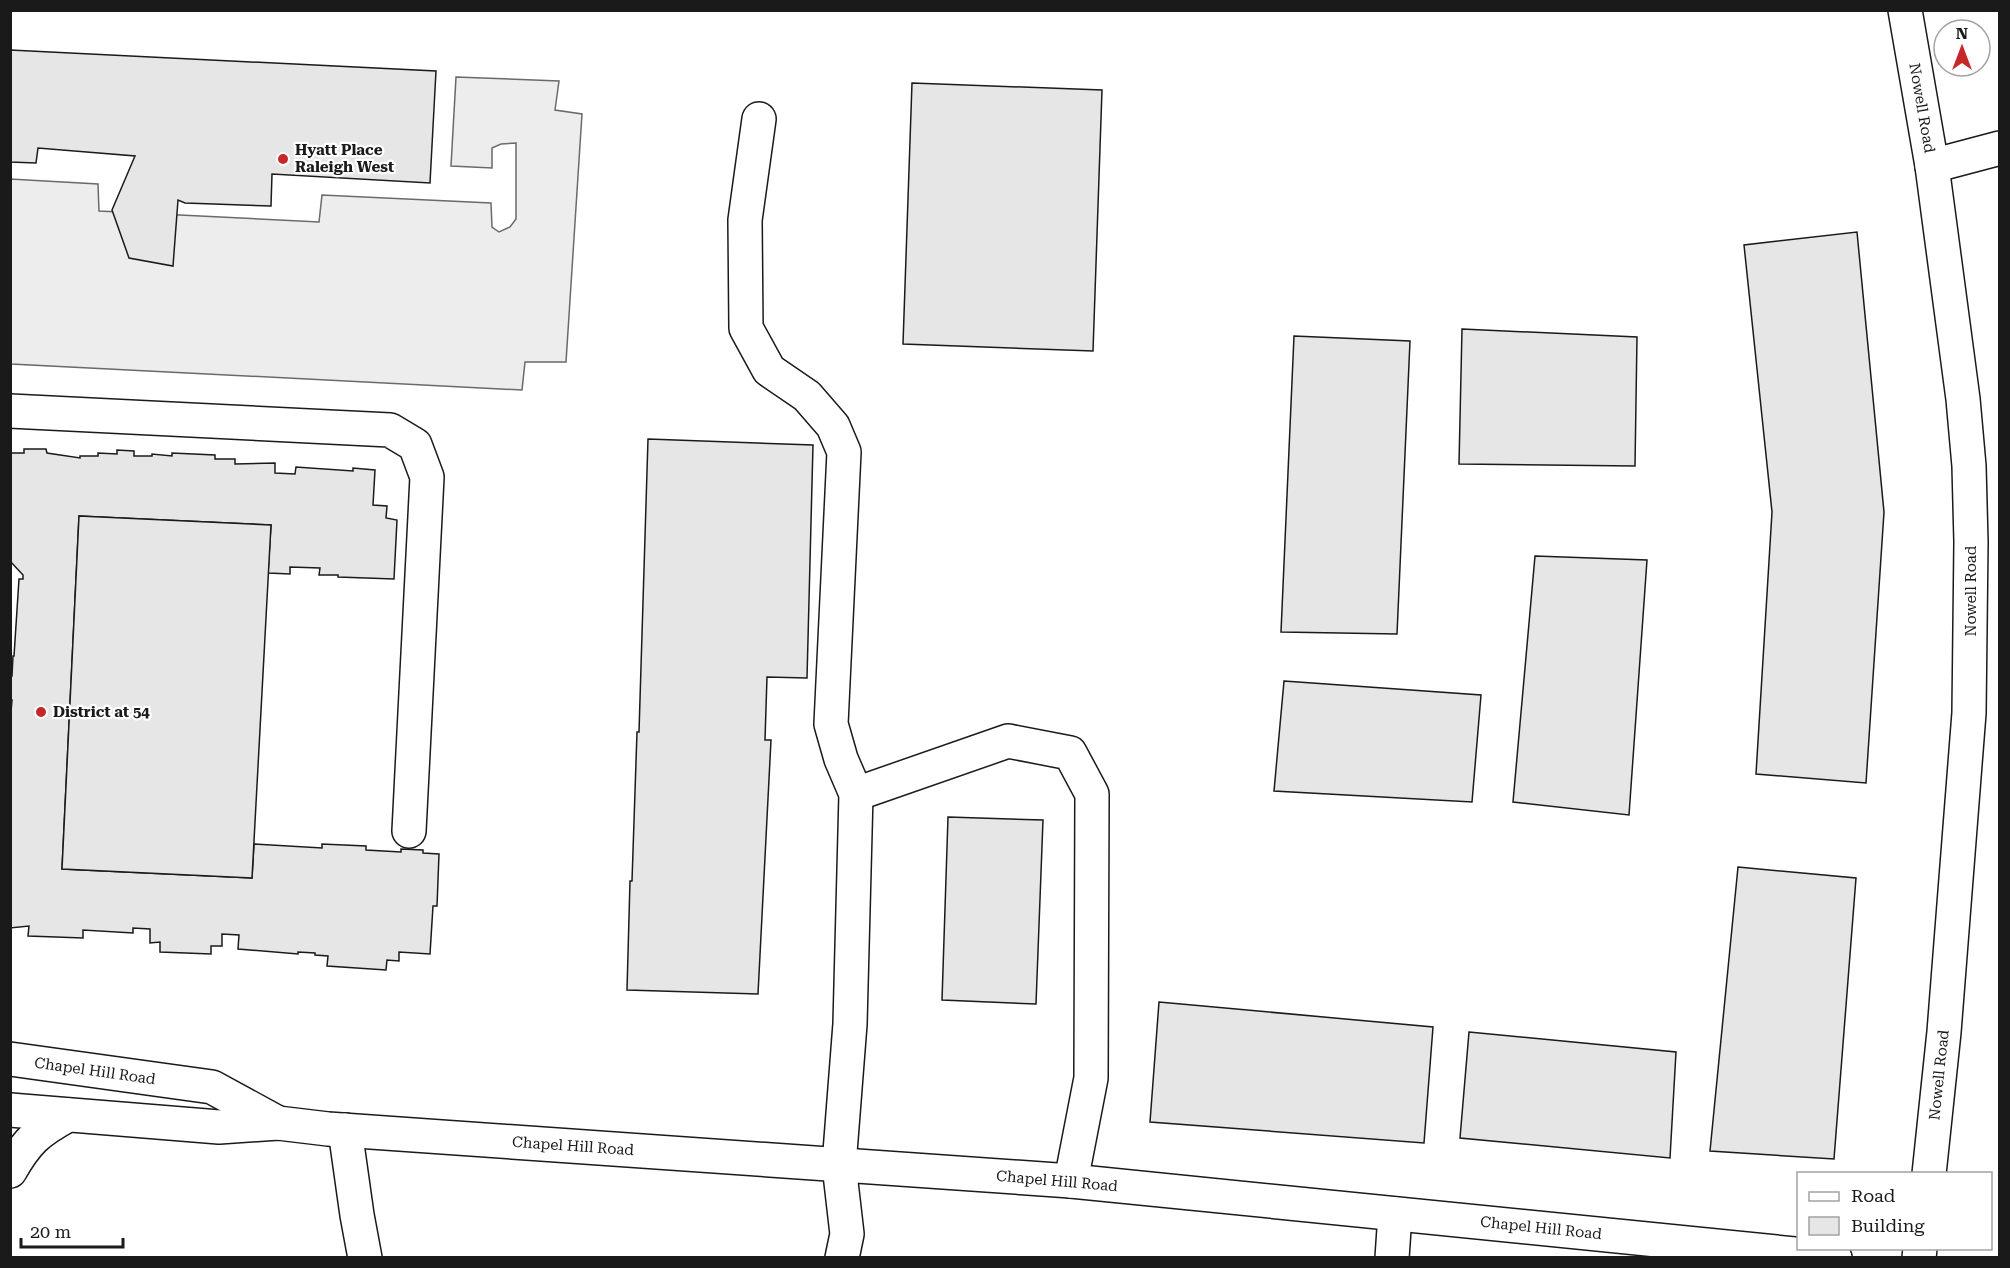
<svg xmlns="http://www.w3.org/2000/svg" width="2010" height="1268" viewBox="0 0 2010 1268" font-family="'Roboto Serif',serif">
<style>
.parking{fill:#ededed;stroke:#6a6a6a;stroke-width:1.5}
.building{fill:#e6e6e6;stroke:#1a1a1a;stroke-width:1.5}
.lines{fill:none;stroke-linecap:round;stroke-linejoin:round}
.minor-casing{stroke:#1a1a1a;stroke-width:36}
.major-casing{stroke:#1a1a1a;stroke-width:36}
.minor{stroke:#fff;stroke-width:33}
.major{stroke:#fff;stroke-width:33}
.poi-dot{fill:#c62828;stroke:#fff;stroke-width:2}
.labels{text-anchor:middle;stroke-width:4.5;stroke-linejoin:round;paint-order:stroke}
.street-label{font-size:15px;fill:#1a1a1a;stroke:#fff}
.poi-label{font-size:15px;font-weight:bold;fill:#1a1a1a;stroke:#fff;text-anchor:start}
</style>
<rect width="100%" height="100%" fill="#fff"/>
<!-- parking -->
<path class="parking" d="M456,77L559,81L555,110L582,114L566,362H525L522,390L11,364L10,179L98,184L99,211L319,222L322,195L491,203L492,227L499,232L510,227L516,219V143L501,144L492,148V168L451,166Z"/>
<!-- building -->
<g class="building">
<path d="M10,50L436,71L430,183L272,174L271,206L185,203L178,200L173,266L129,258L112,210L135,156L38,148L36,163L10,162Z"/>
<path d="M912,83L1102,90L1093,351L903,344Z"/>
<path d="M1857,232L1884,512L1866,783L1756,774L1772,512L1744,245Z"/>
<path d="M1462,329L1637,337L1635,466L1459,464Z"/>
<path d="M1294,336L1410,341L1397,634L1281,632Z"/>
<path d="M648,439L813,445L807,678L767,677L765,740H771L758,994L627,990L630,881H632L637,732H639Z"/>
<path d="M24,449H46L47,453L80,458V456H98V453L117,454V450L134,451V456H152V454L172,456V453L215,455V459H235V464L275,463V473L295,474L296,467L353,471V468L375,470L373,505L387,506L386,518L397,520L394,579L338,577V575H319L320,568L290,567V574L268,573L271,525L79,516L62,869L252,878L254,844L322,848V844L366,846V850L401,852V849L423,850V853L439,854L437,906H433L430,954L399,952V961L387,960L386,970L327,966L328,956L315,955V953L298,952V954L238,949L239,935L222,934V946H211V954L160,952V942L150,943V929L133,928V933L83,930V938L28,936L29,926L10,928V724L12,700H10V676H12L13,656H14L19,579H23V575L10,561V453H24Z"/>
<path d="M79,516L271,525L252,878L62,869Z"/>
<path d="M1535,556L1647,560L1629,815L1513,802Z"/>
<path d="M1284,681L1481,695L1472,802L1274,791Z"/>
<path d="M948,817L1043,820L1036,1004L942,1000Z"/>
<path d="M1738,867L1856,878L1834,1159L1710,1151Z"/>
<path d="M1159,1002L1433,1027L1424,1143L1150,1122Z"/>
<path d="M1469,1032L1676,1052L1670,1158L1460,1138Z"/>
</g>
<g class="lines">
<!-- minor casing -->
<g class="minor-casing">
<g id="minor">
<path d="M1905,10L1932,166L1963,399L1969,466L1971,542L1969,713L1944,1032L1929,1174"/>
<path d="M759,119L745,220L746,328L769,370L807,396L833,426L844,452L831,724L841,759L856,794L850,1024L839,1165L847,1234L842,1258"/>
<path d="M1932,166L2000,148"/>
<path d="M10,411L390,430L415,445L427,477L409,831"/>
<path d="M856,794L1008,741L1070,753L1092,794L1091,1078L1071,1181"/>
<path d="M345,1130L357,1215L365,1258"/>
<path d="M10,1171C27,1141 37,1132 68,1115"/>
<path d="M1392,1258L1395,1214"/>
<path d="M1919,1258L1920,1248"/>
</g>
</g>
<!-- major casing -->
<g class="major-casing">
<g id="major">
<path d="M10,1059L212,1087L278,1123"/>
<path d="M10,1110L219,1127L278,1123L328,1129L1071,1181L1835,1258"/>
</g>
</g>
<!-- minor -->
<use href="#minor" class="minor"/>
<!-- major -->
<use href="#major" class="major"/>
</g>
<!-- markers -->
<g class="poi-dot">
<circle cx="283" cy="159" r="6"/>
<circle cx="41" cy="712" r="6"/>
</g>
<g class="labels">
<!-- street labels -->
<g class="street-label">
<text transform="translate(1922 108) rotate(80)" y="5">Nowell Road</text>
<text transform="translate(1971 591) rotate(-90)" y="5">Nowell Road</text>
<text transform="translate(95 1071) rotate(8)" y="5">Chapel Hill Road</text>
<text transform="translate(1939 1075) rotate(-84)" y="5">Nowell Road</text>
<text transform="translate(573 1146) rotate(4)" y="5">Chapel Hill Road</text>
<text transform="translate(1057 1181) rotate(5)" y="5">Chapel Hill Road</text>
<text transform="translate(1541 1228) rotate(6)" y="5">Chapel Hill Road</text>
</g>
<!-- poi labels -->
<g class="poi-label">
<text x="295" y="155">Hyatt Place<tspan x="295" dy="17">Raleigh West</tspan></text>
<text x="53" y="717">District at 54</text>
</g>
</g>
<!-- border -->
<rect width="2010" height="1268" fill="none" stroke="#1a1a1a" stroke-width="24"/>
<!-- legend -->
<rect x="1797" y="1172" width="195" height="78" fill="#ffffff" stroke="#a3a3a3" stroke-width="1.5"/>
<rect x="1809" y="1192" width="30" height="9" fill="#ffffff" stroke="#a3a3a3" stroke-width="1.5"/>
<text x="1851" y="1202" font-size="18" fill="#1a1a1a">Road</text>
<rect x="1809" y="1217" width="30" height="18" fill="#e6e6e6" stroke="#a3a3a3" stroke-width="1.5"/>
<text x="1851" y="1232" font-size="18" fill="#1a1a1a">Building</text>
<!-- north arrow -->
<g transform="translate(1962 48)"><circle r="28" fill="#ffffff" stroke="#a3a3a3" stroke-width="1.5"/>
<path d="M0-4.5L10 22L0 15L-10 22Z" fill="#c62828"/>
<text y="-9" font-size="16" font-weight="bold" text-anchor="middle" fill="#1a1a1a">N</text>
</g>
<!-- scale -->
<path d="M21 1238v9h102v-9" fill="none" stroke="#1a1a1a" stroke-width="3"/>
<text x="30" y="1238" font-size="18" fill="#1a1a1a" stroke="#ffffff" stroke-width="4.5" paint-order="stroke">20 m</text>
</svg>
